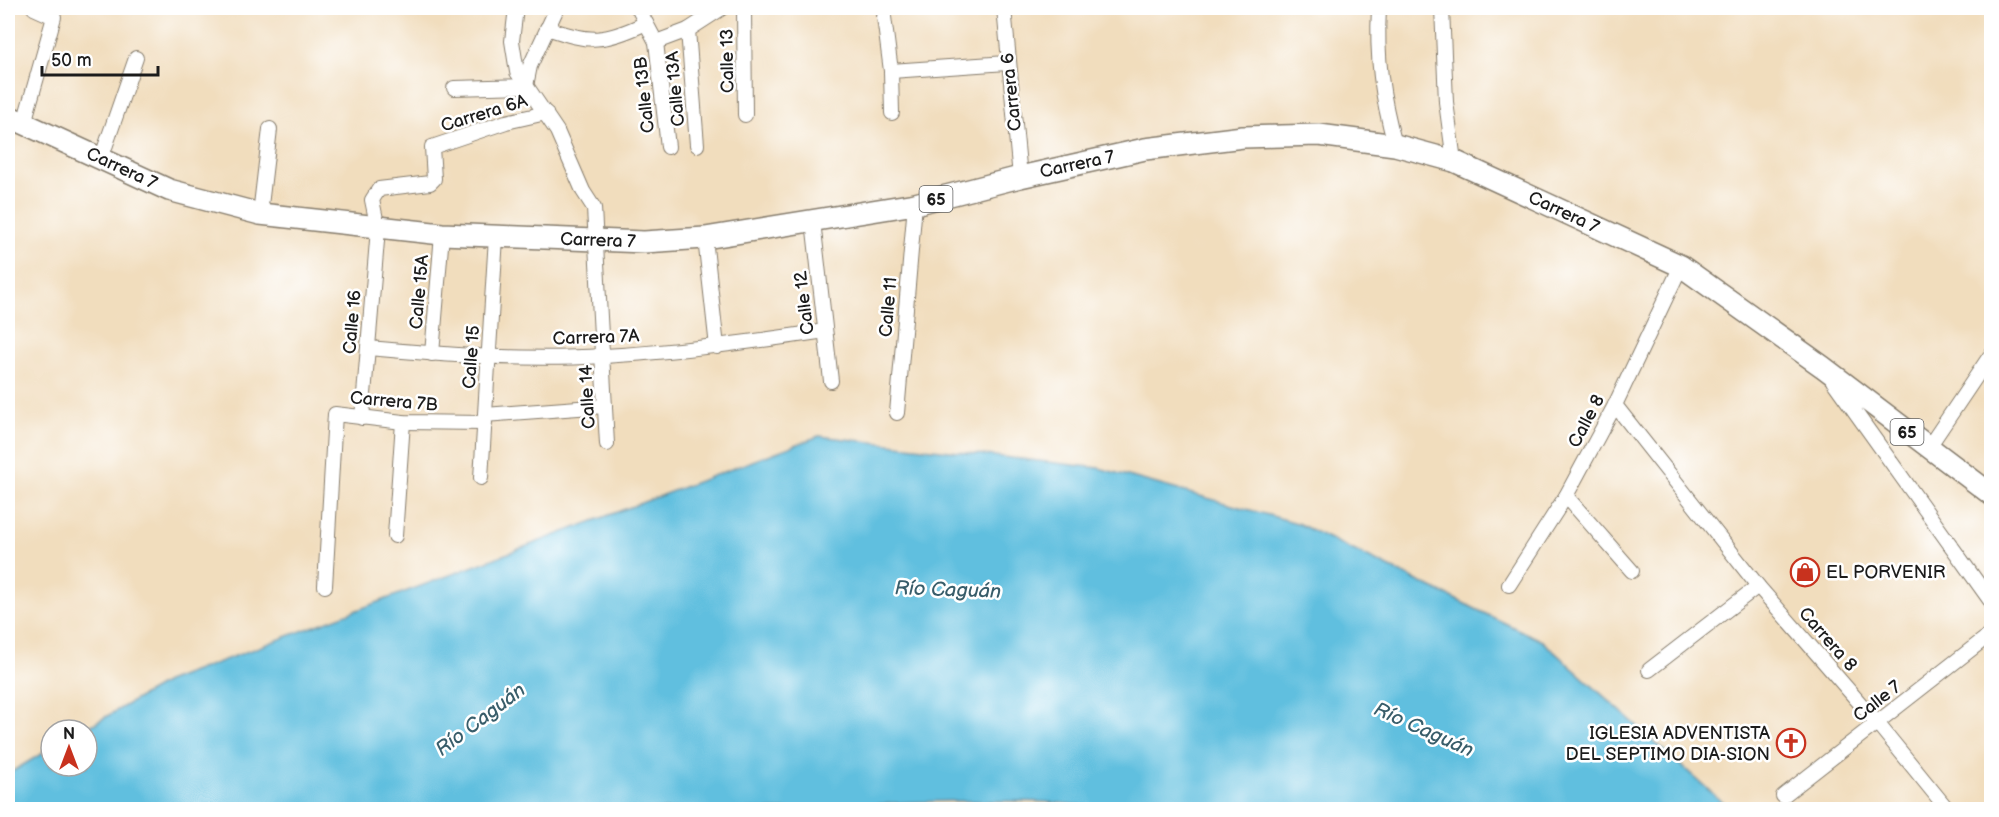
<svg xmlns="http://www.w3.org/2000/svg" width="1999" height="817" viewBox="0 0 1999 817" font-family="'Balsamiq Sans',sans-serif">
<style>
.water{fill:#61bfdf;stroke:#3e6e7e;stroke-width:1.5}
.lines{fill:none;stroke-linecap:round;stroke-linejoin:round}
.minor-casing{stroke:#867c6c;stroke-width:16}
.primary-casing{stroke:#867c6c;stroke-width:24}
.minor{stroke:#fff;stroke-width:14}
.primary{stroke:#fff;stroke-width:21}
.labels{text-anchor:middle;stroke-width:5;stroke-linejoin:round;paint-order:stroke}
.shield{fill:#fff;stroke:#606060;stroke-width:1.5}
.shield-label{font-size:16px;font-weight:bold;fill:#1c1c1c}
.street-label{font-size:18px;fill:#1c1c1c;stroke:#fff}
.poi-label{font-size:18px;fill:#1c1c1c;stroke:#fff;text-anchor:start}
.water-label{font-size:20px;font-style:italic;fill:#385d6a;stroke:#fff}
</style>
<rect width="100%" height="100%" fill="#fff"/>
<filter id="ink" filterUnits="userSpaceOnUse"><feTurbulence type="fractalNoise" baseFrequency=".0167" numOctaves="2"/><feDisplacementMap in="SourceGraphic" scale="12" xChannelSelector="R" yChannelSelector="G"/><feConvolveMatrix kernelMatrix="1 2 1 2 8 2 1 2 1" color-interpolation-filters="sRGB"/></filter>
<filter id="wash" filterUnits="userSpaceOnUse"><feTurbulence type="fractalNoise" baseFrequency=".008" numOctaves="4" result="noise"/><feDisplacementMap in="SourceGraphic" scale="24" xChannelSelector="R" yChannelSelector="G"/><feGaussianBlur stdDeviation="1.35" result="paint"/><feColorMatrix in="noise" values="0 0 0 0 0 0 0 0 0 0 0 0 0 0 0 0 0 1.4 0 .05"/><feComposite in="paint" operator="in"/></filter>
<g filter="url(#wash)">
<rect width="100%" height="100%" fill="#f1ddbd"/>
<!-- water -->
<path class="water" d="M819,436L1099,468L1297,523L1542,641L1730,809L1107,810C1066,801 1024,801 982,801C929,801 878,802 825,810L8,809V774L51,748V766H87V730H83L166,682Z"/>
</g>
<g filter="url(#ink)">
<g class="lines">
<!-- minor casing -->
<g class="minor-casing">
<g id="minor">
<path d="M516,8L512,41L517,72L557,131L583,191L594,208L607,444"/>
<path d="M638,8L656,42L668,147"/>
<path d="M744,8L745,115"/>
<path d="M1004,8L1020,177"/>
<path d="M1379,8C1376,58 1382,97 1395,145"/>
<path d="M1442,8L1446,102L1454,161"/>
<path d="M884,17L891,71L892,113"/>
<path d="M547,28C590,43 604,43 646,23"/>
<path d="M688,30L697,145"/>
<path d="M656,42L688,30L722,8"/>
<path d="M891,71L1007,63"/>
<path d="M526,86L530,66L557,8"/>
<path d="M454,88L526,86"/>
<path d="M24,123L54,17L34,8"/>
<path d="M101,159L136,58"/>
<path d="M260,214L270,129"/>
<path d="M813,221L831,381"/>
<path d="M705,238L717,347"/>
<path d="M368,348C446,355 525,361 604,356C679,352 752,342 825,331"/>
<path d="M432,354L442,234"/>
<path d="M1833,381L1992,603"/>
<path d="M1615,405L1758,586L1878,724L1948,810"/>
<path d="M897,413L915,204"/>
<path d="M485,415L605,406"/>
<path d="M362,418L378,229L372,200L379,189L430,183L434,179L432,147L506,122L546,113"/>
<path d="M1928,448L1992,353"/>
<path d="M481,478L496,237"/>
<path d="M1566,496L1632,571"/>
<path d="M395,536L403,422"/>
<path d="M1509,585L1566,496L1615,405L1681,266"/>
<path d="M325,586L335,414L403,422L485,423"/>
<path d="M1649,670L1758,586"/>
<path d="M1783,796L1992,633"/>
</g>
</g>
<!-- primary casing -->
<g class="primary-casing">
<path id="primary" d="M8,116L169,190L260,214L442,234L644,242L705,238L915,204L1020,177L1145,149L1243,137L1319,135L1395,145L1454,161L1681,266L1823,367L1992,495"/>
</g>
<!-- minor -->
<use href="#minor" class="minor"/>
<!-- primary -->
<use href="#primary" class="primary"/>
</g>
</g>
<!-- icons -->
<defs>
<g id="shop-ring" transform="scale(1.5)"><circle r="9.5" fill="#fff" stroke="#c8321e" stroke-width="1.5"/><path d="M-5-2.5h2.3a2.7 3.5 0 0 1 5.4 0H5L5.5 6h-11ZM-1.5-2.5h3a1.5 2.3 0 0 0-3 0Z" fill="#c8321e"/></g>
<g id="church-ring" transform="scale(1.5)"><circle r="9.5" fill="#fff" stroke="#c8321e" stroke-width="1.5"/><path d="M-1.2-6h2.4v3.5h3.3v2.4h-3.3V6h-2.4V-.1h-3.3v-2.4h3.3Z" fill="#c8321e"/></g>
</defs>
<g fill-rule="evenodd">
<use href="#shop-ring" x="1805" y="572"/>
<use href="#church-ring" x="1791" y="743"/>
</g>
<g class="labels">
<!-- shield labels -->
<g class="shield">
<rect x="919.5" y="186" width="33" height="26" rx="4.5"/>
<rect x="1890.5" y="419" width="33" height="26" rx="4.5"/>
</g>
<g class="shield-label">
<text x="936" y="205">65</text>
<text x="1907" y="438">65</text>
</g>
<!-- street labels -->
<g class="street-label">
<text transform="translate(727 61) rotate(-91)" y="6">Calle 13</text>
<text transform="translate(675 89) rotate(-95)" y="6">Calle 13A</text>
<text transform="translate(1011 92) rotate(-96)" y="6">Carrera 6</text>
<text transform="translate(644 95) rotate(-96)" y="6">Calle 13B</text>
<text transform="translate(484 113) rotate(-17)" y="6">Carrera 6A</text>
<text transform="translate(1077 164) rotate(-12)" y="6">Carrera 7</text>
<text transform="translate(122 168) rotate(25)" y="6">Carrera 7</text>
<text transform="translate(1564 212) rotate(25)" y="6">Carrera 7</text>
<text transform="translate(598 240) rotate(2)" y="6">Carrera 7</text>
<text transform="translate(419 292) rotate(-85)" y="6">Calle 15A</text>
<text transform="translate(804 303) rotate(-97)" y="6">Calle 12</text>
<text transform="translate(888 307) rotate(-85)" y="6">Calle 11</text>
<text transform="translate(352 322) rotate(-85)" y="6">Calle 16</text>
<text transform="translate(596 337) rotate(-2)" y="6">Carrera 7A</text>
<text transform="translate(471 357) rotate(-86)" y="6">Calle 15</text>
<text transform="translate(587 397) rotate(-93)" y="6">Calle 14</text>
<text transform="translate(394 401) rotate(5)" y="6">Carrera 7B</text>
<text transform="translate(1586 421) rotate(-62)" y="6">Calle 8</text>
<text transform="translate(1828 639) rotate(49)" y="6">Carrera 8</text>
<text transform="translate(1877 701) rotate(-38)" y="6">Calle 7</text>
</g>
<!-- poi labels -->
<g class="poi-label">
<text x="1826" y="578">EL PORVENIR</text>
<text x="1770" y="739" text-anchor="end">IGLESIA ADVENTISTA<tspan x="1770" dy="21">DEL SEPTIMO DIA-SION</tspan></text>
</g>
<!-- water labels -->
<g class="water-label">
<text transform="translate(948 589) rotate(2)" y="7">Río Caguán</text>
<text transform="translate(480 719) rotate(-37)" y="7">Río Caguán</text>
<text transform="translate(1424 729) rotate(24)" y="7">Río Caguán</text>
</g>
</g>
<!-- margin -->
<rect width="1999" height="817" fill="none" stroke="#fff" stroke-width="30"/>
<!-- north arrow -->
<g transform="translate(69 748)"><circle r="28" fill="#ffffff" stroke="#a4a4a4" stroke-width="1.5"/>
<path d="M0-4.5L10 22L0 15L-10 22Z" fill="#c8321e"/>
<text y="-9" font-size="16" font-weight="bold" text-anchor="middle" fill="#1c1c1c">N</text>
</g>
<!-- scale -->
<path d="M42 66v9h116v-9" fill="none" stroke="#1c1c1c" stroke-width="3"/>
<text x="51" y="66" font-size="18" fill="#1c1c1c" stroke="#ffffff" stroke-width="4.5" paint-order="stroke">50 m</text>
</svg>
